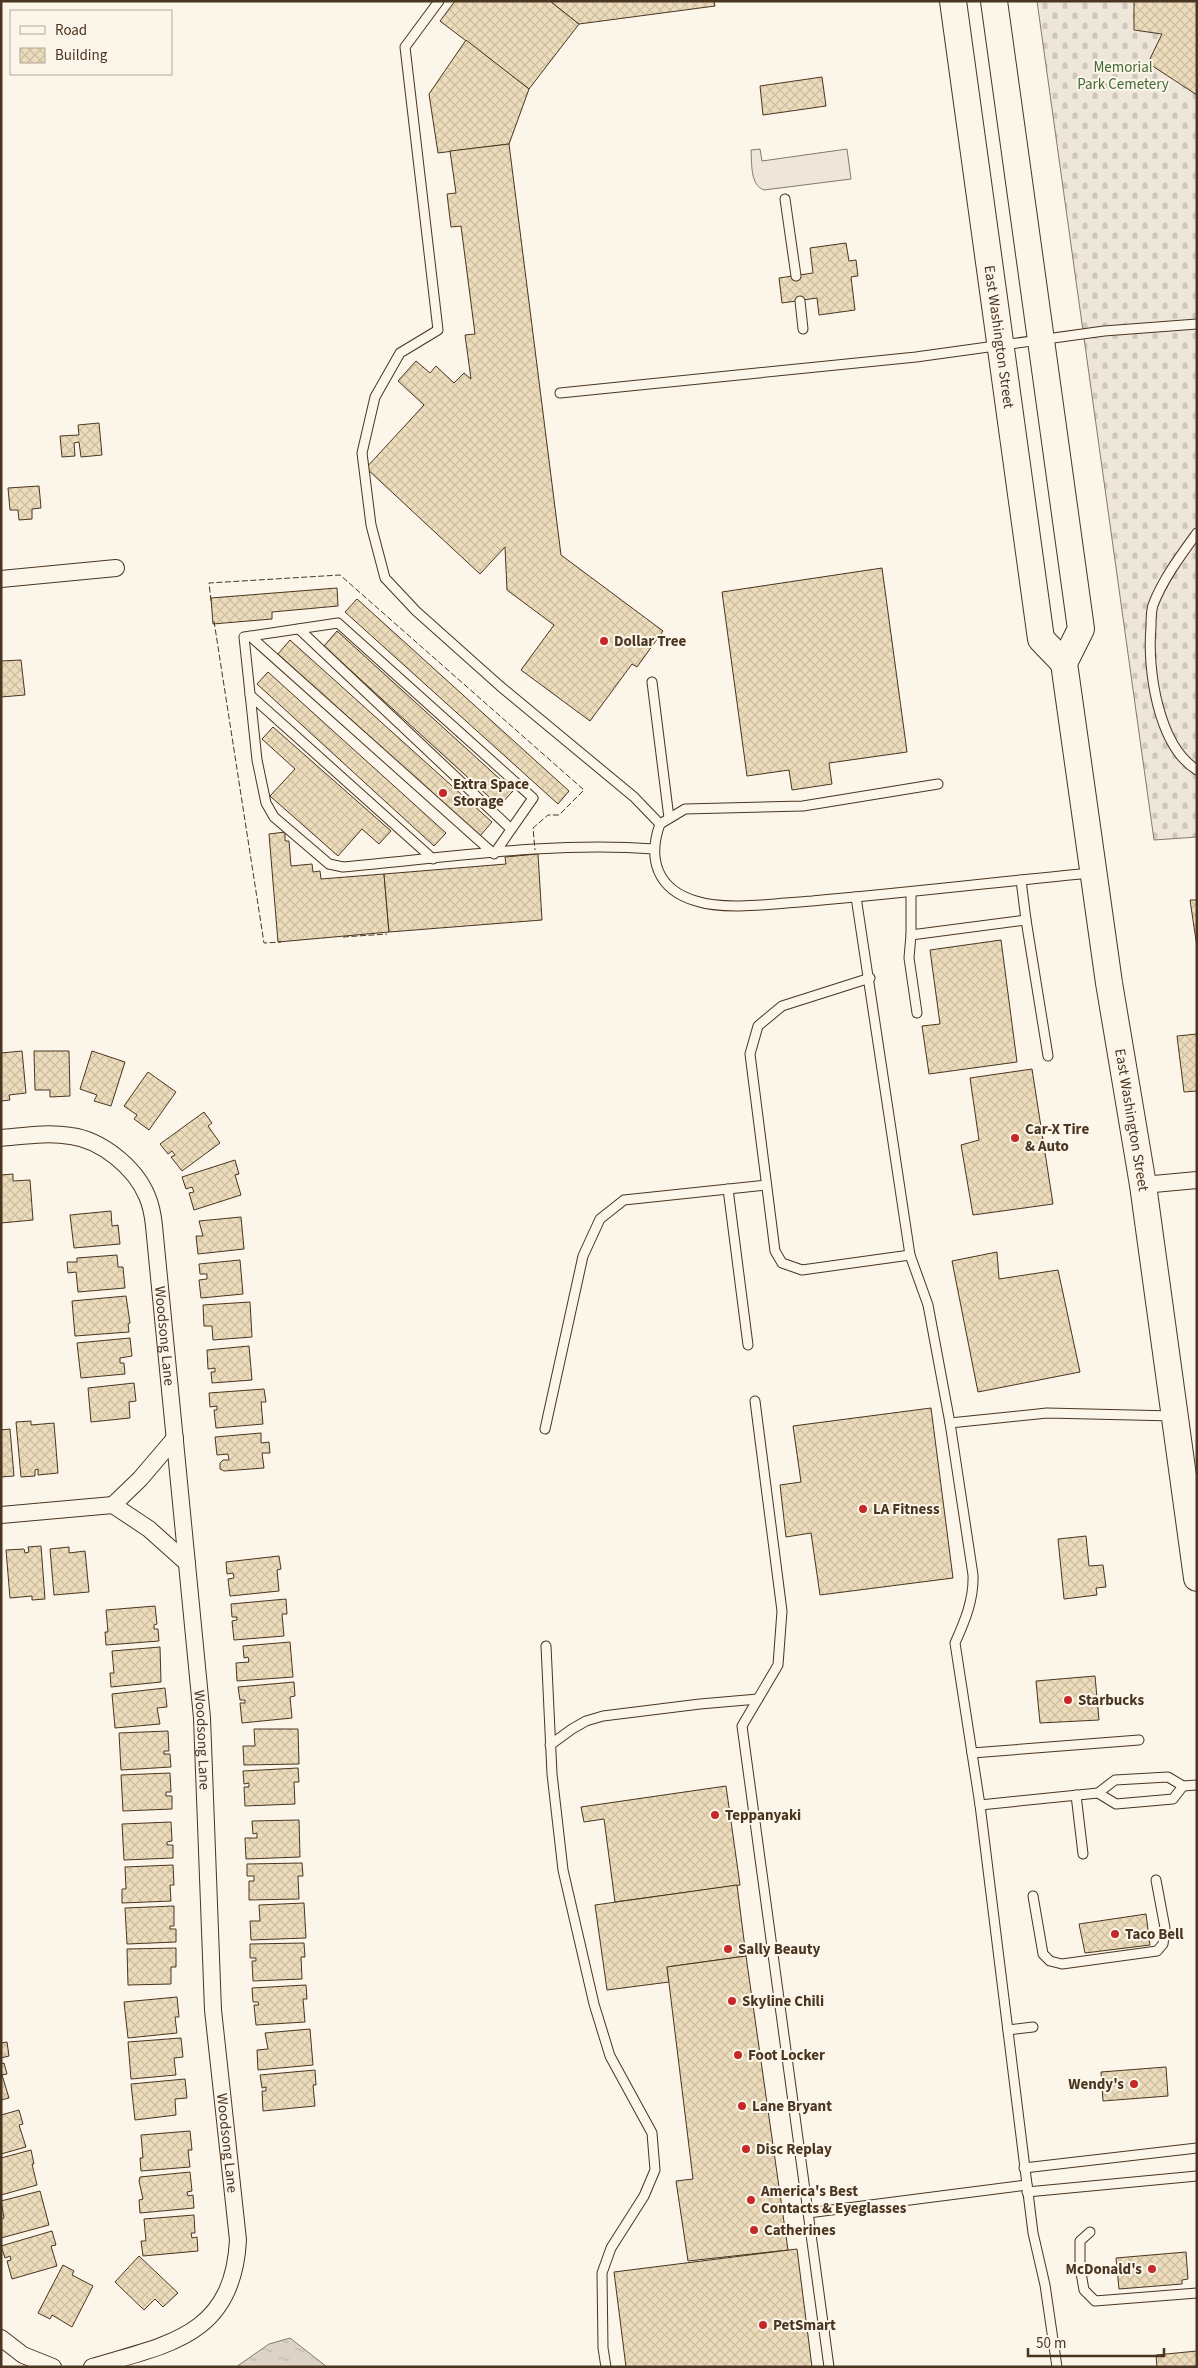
<svg xmlns="http://www.w3.org/2000/svg" width="1198" height="2368" viewBox="0 0 1198 2368" font-family="'Source Sans 3',sans-serif">
<style>
.green{fill:#ede6d9;stroke:#887966}
.cemetery{fill:url(#cemetery-stones);stroke:#887966}
.water{fill:url(#water-ripples);stroke:#887966}
.building{fill:url(#building-cross-hatch);stroke:#4a3520}
.lines{fill:none;stroke-linecap:round;stroke-linejoin:round}
.lane-casing{stroke:#4a3520;stroke-width:11}
.street-casing{stroke:#4a3520;stroke-width:18}
.primary-casing{stroke:#4a3520;stroke-width:28}
.lane{stroke:#fbf6e9;stroke-width:9}
.street{stroke:#fbf6e9;stroke-width:16}
.primary{stroke:#fbf6e9;stroke-width:26}
.fence{stroke:#4a3520;stroke-width:1;stroke-dasharray:6 2.5;stroke-linecap:butt}
.poi-dot{fill:#c62828;stroke:#fbf6e9;stroke-width:2}
.labels{text-anchor:middle;stroke-width:4;stroke-linejoin:round;paint-order:stroke}
.park-label{font-size:15px;fill:#436837;stroke:#fbf6e9}
.street-label{font-size:15px;fill:#4a3520;stroke:#fbf6e9}
.poi-label{font-size:15px;font-weight:bold;fill:#4a3520;stroke:#fbf6e9;text-anchor:start}
</style>
<defs>
<pattern id="cemetery-stones" width="16" height="16" patternUnits="userSpaceOnUse" patternTransform="scale(1.25)"><rect width="16" height="16" fill="#ede6d9"/><path d="M2 7V4a2 2 0 0 1 4 0v3zM10 15v-3a2 2 0 0 1 4 0v3z" fill="#cdc6ba"/></pattern>
<pattern id="water-ripples" width="26" height="14" patternUnits="userSpaceOnUse" patternTransform="scale(1.25)"><rect width="26" height="14" fill="#dcd4c6"/><path d="M2 4q2-2 4 0t4 0M15 11q2-2 4 0t4 0" fill="none" stroke="#beb7aa"/></pattern>
<pattern id="building-cross-hatch" width="8" height="8" patternUnits="userSpaceOnUse" patternTransform="scale(1.25)"><rect width="8" height="8" fill="#ecdcbc"/><path d="M0 0l8 8M0 8l8-8" fill="none" stroke="#ccbda1"/></pattern>
</defs>
<rect width="100%" height="100%" fill="#fbf6e9"/>
<!-- green -->
<path class="green" d="M760,149L762,161L847,149L851,179L764,190C750,185 752,164 751,150Z"/>
<!-- cemetery -->
<path class="cemetery" d="M1037,1H1197V837L1154,840Z"/>
<!-- water -->
<path class="water" d="M290,2338L327,2367H236L269,2344Z"/>
<!-- building -->
<g class="building">
<path d="M455,1H550L579,24L529,89L440,21Z"/>
<path d="M550,1H714L715,6L579,24Z"/>
<path d="M1134,1H1197V95L1148,63L1162,34L1134,30Z"/>
<path d="M466,40L529,89L509,144L438,153L429,94Z"/>
<path d="M822,77L826,106L763,115L760,86Z"/>
<path d="M509,144L561,555L663,631L637,667L632,664L590,721L521,670L554,625L507,590L505,547L480,574L366,468L424,405L398,381L416,361L430,373L436,366L454,383L464,373L471,379L465,335L475,334L461,226L451,227L447,194L456,193L450,151Z"/>
<path d="M846,243L849,261L856,260L858,276L851,277L855,310L819,315L817,298L782,303L779,278L813,273L810,248Z"/>
<path d="M99,423L102,455L81,457L79,442L74,443L75,456L62,457L60,436L79,435L78,425Z"/>
<path d="M39,486L41,508L32,509V519L19,520L18,510H10L8,488Z"/>
<path d="M882,568L907,752L829,763L832,784L792,790L789,770L747,776L722,592Z"/>
<path d="M337,588L338,606L272,612V619L213,624L211,598Z"/>
<path d="M357,599L569,791L558,804L345,612Z"/>
<path d="M337,631L513,791L499,806L324,646Z"/>
<path d="M290,640L492,822L480,836L278,654Z"/>
<path d="M21,660L25,695L1,697V661Z"/>
<path d="M268,672L446,833L434,846L257,684Z"/>
<path d="M273,727L391,831L379,844L362,829L338,856L270,796L295,769L262,739Z"/>
<path d="M285,832V841H289L291,866L312,864L313,872L320,871L321,879L384,874L389,932L278,942L269,834Z"/>
<path d="M538,854L542,920L389,932L384,874L506,864L505,857Z"/>
<path d="M1190,900H1197V947Z"/>
<path d="M1001,940L1017,1062L929,1074L922,1026L940,1024L930,950Z"/>
<path d="M1197,1034V1091L1184,1092L1177,1036Z"/>
<path d="M22,1051L26,1093L9,1095L10,1100L1,1101V1053Z"/>
<path d="M34,1051H69L70,1096L50,1097V1090H35Z"/>
<path d="M92,1051L125,1062L111,1106L94,1101L97,1095L80,1089Z"/>
<path d="M1032,1069L1053,1204L973,1215L961,1145L979,1140L970,1078Z"/>
<path d="M148,1072L176,1092L149,1130L134,1119L137,1115L124,1106Z"/>
<path d="M204,1112L212,1123L208,1126L220,1143L182,1171L171,1157L175,1155L172,1151L168,1154L160,1144Z"/>
<path d="M235,1160L239,1174L235,1175L241,1195L194,1210L189,1193L194,1192L192,1187L186,1189L182,1177Z"/>
<path d="M13,1174V1181L30,1180L33,1220L1,1223V1175Z"/>
<path d="M111,1211L112,1226L118,1225L120,1244L74,1248L70,1215Z"/>
<path d="M241,1217L244,1249L198,1254L196,1236H203L199,1221Z"/>
<path d="M997,1252L999,1279L1058,1270L1080,1372L978,1392L952,1261Z"/>
<path d="M117,1255L118,1267H123L125,1288L78,1292L76,1272L68,1273L67,1262H77V1258Z"/>
<path d="M240,1260L243,1294L201,1298L199,1280L207,1279V1274H200L199,1264Z"/>
<path d="M126,1296L130,1323L128,1324L129,1332L75,1336L72,1301Z"/>
<path d="M250,1302L252,1337L213,1340L212,1326H204L203,1305Z"/>
<path d="M130,1338L132,1356L120,1358V1363H124L125,1374L81,1378L77,1343Z"/>
<path d="M249,1346L252,1380L212,1383L211,1372H215V1368L208,1369L207,1350Z"/>
<path d="M134,1383L136,1401L129,1402L130,1418L91,1422L88,1388Z"/>
<path d="M264,1389L266,1402H261L263,1424L216,1428L214,1410H217V1406L210,1407L209,1393Z"/>
<path d="M931,1408L953,1578L820,1595L811,1533L786,1537L780,1485L801,1482L793,1426Z"/>
<path d="M31,1421V1425L54,1423L58,1473L38,1475V1469L35,1470V1476L21,1477L16,1422Z"/>
<path d="M10,1429L14,1476L1,1477V1430Z"/>
<path d="M261,1433V1443L269,1442L270,1453H262L264,1468L224,1471L220,1469V1463L223,1460H229L228,1454L217,1455L215,1437Z"/>
<path d="M1086,1536L1089,1566L1103,1565L1106,1587L1096,1588L1097,1595L1064,1599L1058,1539Z"/>
<path d="M41,1546L45,1599L32,1600V1596L10,1598L6,1550L24,1549L25,1553L29,1552L28,1547Z"/>
<path d="M69,1547V1553L85,1551L89,1592L54,1595L50,1549Z"/>
<path d="M279,1556L281,1569L277,1570L279,1591L230,1596L228,1579L234,1578L233,1573L227,1574L226,1562Z"/>
<path d="M286,1599L287,1614H282L284,1636L234,1640L232,1621L237,1620V1617H232L231,1604Z"/>
<path d="M155,1606L157,1624L154,1625V1629H158L159,1641L106,1645L105,1632H108L106,1610Z"/>
<path d="M290,1642L293,1677L237,1681L236,1663L249,1662L248,1657L244,1658L243,1646Z"/>
<path d="M160,1647L161,1682L111,1687L110,1673H114L112,1651Z"/>
<path d="M1095,1676L1099,1720L1040,1723L1036,1681Z"/>
<path d="M294,1682L295,1696L290,1697L292,1718L242,1723L240,1703H245V1700H240L238,1687Z"/>
<path d="M165,1688L167,1707L157,1708L160,1724L115,1728L112,1694Z"/>
<path d="M254,1729H298L299,1764L244,1765L243,1746H255Z"/>
<path d="M168,1731L169,1751H164V1754H170L171,1767L121,1770L119,1733Z"/>
<path d="M298,1768L299,1782H294L295,1804L245,1806L244,1787H249V1783L244,1784L243,1771Z"/>
<path d="M170,1773L171,1792H166V1796H172V1809L123,1811L121,1775Z"/>
<path d="M726,1786L740,1885L615,1902L604,1819L584,1822L581,1807Z"/>
<path d="M299,1820L300,1857L246,1859L245,1838H257V1833L253,1834L252,1821Z"/>
<path d="M171,1822L172,1841L167,1842V1845H173V1858L124,1860L122,1824Z"/>
<path d="M302,1863L303,1876H298L299,1899L249,1900V1881H254V1876H247V1864Z"/>
<path d="M173,1865L174,1885H170L171,1901L122,1903V1889H126L125,1867Z"/>
<path d="M737,1885L746,1956L667,1967L669,1982L607,1990L595,1905Z"/>
<path d="M304,1903L306,1938L251,1940L250,1921H260L259,1905Z"/>
<path d="M174,1906V1926H170V1929H176V1942L127,1944L125,1908Z"/>
<path d="M1146,1914L1150,1945L1085,1953L1079,1924Z"/>
<path d="M304,1943L305,1957H301L302,1979L253,1981L252,1961H256V1958H250V1944Z"/>
<path d="M176,1948V1967H171V1984L128,1985L127,1949Z"/>
<path d="M746,1956L788,2250L688,2261L676,2181L693,2179L667,1967Z"/>
<path d="M306,1985L307,1999H303L305,2022L256,2025L254,2005H259L258,2002H253L252,1988Z"/>
<path d="M177,1997L179,2017H175L177,2033L128,2038L124,2002Z"/>
<path d="M310,2029L313,2065L258,2070L257,2050L268,2049L265,2033Z"/>
<path d="M181,2038L183,2057L174,2058L176,2075L131,2079L128,2042Z"/>
<path d="M7,2042L9,2056L1,2058V2043Z"/>
<path d="M4,2063L7,2074L2,2075L9,2098L1,2100V2064Z"/>
<path d="M1166,2067L1168,2096L1103,2101L1101,2072Z"/>
<path d="M315,2070L316,2085H313L315,2106L263,2111L262,2091H266V2087L262,2088L260,2075Z"/>
<path d="M185,2079L187,2098L175,2099L176,2115L135,2120L131,2084Z"/>
<path d="M19,2110L23,2124L19,2125L26,2147L1,2154V2115Z"/>
<path d="M190,2131L192,2150H188L190,2167L141,2171L140,2158H143L141,2135Z"/>
<path d="M31,2150L34,2164H32L37,2185L1,2195V2158Z"/>
<path d="M190,2172L192,2191L187,2192L188,2196L193,2195L194,2208L140,2213L139,2200L143,2199L139,2181L140,2177Z"/>
<path d="M40,2191L49,2225L1,2238V2219L4,2218L1,2201Z"/>
<path d="M194,2215L195,2233H191L192,2238L197,2237L198,2251L143,2256L141,2241H146L144,2219Z"/>
<path d="M52,2231L56,2245L51,2246L57,2266L12,2279L7,2261L11,2260L10,2256L5,2258L1,2246Z"/>
<path d="M797,2249L812,2367H626L614,2272Z"/>
<path d="M1186,2252L1188,2279L1182,2280V2284L1119,2289L1116,2258Z"/>
<path d="M139,2256L178,2293L163,2307L155,2299L144,2310L115,2282Z"/>
<path d="M63,2265L74,2271L72,2275L93,2286L72,2327L52,2315L50,2319L38,2313Z"/>
<path d="M1197,2351V2367H1157L1156,2355Z"/>
</g>
<g class="lines">
<!-- lane casing -->
<g class="lane-casing">
<g id="lane">
<path d="M439,1L405,47L438,330L400,353L375,397L362,453L371,525L385,578L416,611L500,686L634,797L660,824"/>
<path d="M785,199L796,276"/>
<path d="M800,301L803,329"/>
<path d="M560,393L916,357L1104,331L1197,324"/>
<path d="M1197,533C1181,555 1163,579 1153,605C1151,611 1151,620 1151,627C1147,669 1158,746 1197,770"/>
<path d="M299,629L511,829"/>
<path d="M250,636L494,854L533,798L338,623L244,637L257,760L266,803L274,817L329,864L343,867C444,858 553,841 654,849"/>
<path d="M652,682L669,818"/>
<path d="M250,695L433,859"/>
<path d="M938,784L803,806L685,809L660,824C647,860 658,890 696,901C726,911 779,903 812,901C905,893 998,882 1090,873"/>
<path d="M911,892V935L1026,920L1021,880"/>
<path d="M856,897L910,1255L928,1305L950,1423L973,1575C974,1599 965,1621 955,1643L980,1805L1033,2233L1045,2285L1057,2367"/>
<path d="M1026,920L1048,1056"/>
<path d="M911,935L909,958L917,1013"/>
<path d="M870,978L782,1006L758,1026L750,1054L775,1251L782,1263L802,1270L910,1255"/>
<path d="M728,1189L748,1345"/>
<path d="M755,1401L782,1611L778,1665L742,1726L829,2367"/>
<path d="M950,1423L1047,1413L1174,1416"/>
<path d="M545,1429L583,1256L600,1219L624,1200L766,1185"/>
<path d="M546,1646L552,1774L563,1870L594,2004L610,2056L652,2133L655,2170L644,2196L611,2248L602,2273L603,2348L606,2367"/>
<path d="M550,1745L572,1729L586,1721L603,1716L700,1704L758,1699"/>
<path d="M972,1753L1139,1740"/>
<path d="M1098,1793L1116,1804L1173,1799L1183,1786"/>
<path d="M1076,1795L1083,1854"/>
<path d="M980,1805L1098,1793L1115,1780L1168,1777L1183,1786L1197,1785"/>
<path d="M1033,1896L1043,1954L1050,1961L1062,1964L1157,1951L1163,1944L1165,1928L1156,1880"/>
<path d="M1008,2030L1033,2027"/>
<path d="M1024,2168L1197,2148"/>
<path d="M1027,2192L1197,2176"/>
<path d="M808,2213L1027,2185"/>
<path d="M1090,2232L1080,2241V2267L1084,2290L1095,2301L1197,2293"/>
</g>
</g>
<!-- street casing -->
<g class="street-casing">
<g id="street">
<path d="M1,579L116,568"/>
<path id="s1" d="M1,1138C24,1136 47,1132 71,1136C101,1140 135,1167 147,1196C151,1205 153,1216 154,1226L202,1718L213,2010L238,2240C233,2336 169,2344 92,2367"/>
<path d="M1143,1185L1197,1180"/>
<path d="M113,1505L149,1529L187,1563"/>
<path d="M113,1505L140,1479L175,1438"/>
<path d="M1,1515L113,1505"/>
<path d="M1,2338L23,2355L53,2367"/>
</g>
</g>
<!-- primary casing -->
<g class="primary-casing">
<g id="primary">
<path id="s2" d="M953,1L1041,639L1064,663"/>
<path id="s3" d="M994,1L1081,629L1064,663L1109,983L1143,1185L1197,1578"/>
</g>
</g>
<!-- lane -->
<use href="#lane" class="lane"/>
<!-- street -->
<use href="#street" class="street"/>
<!-- primary -->
<use href="#primary" class="primary"/>
<!-- fence -->
<g class="fence">
<path d="M211,601L209,583L340,575L584,790L559,815H548L533,828L535,850"/>
<path d="M214,621L264,943L281,942"/>
<path d="M343,937L387,934"/>
</g>
</g>
<!-- markers -->
<g class="poi-dot">
<circle cx="604" cy="641" r="5"/>
<circle cx="443" cy="793" r="5"/>
<circle cx="1015" cy="1138" r="5"/>
<circle cx="863" cy="1509" r="5"/>
<circle cx="1068" cy="1700" r="5"/>
<circle cx="715" cy="1815" r="5"/>
<circle cx="1115" cy="1934" r="5"/>
<circle cx="728" cy="1949" r="5"/>
<circle cx="732" cy="2001" r="5"/>
<circle cx="738" cy="2055" r="5"/>
<circle cx="1134" cy="2084" r="5"/>
<circle cx="742" cy="2106" r="5"/>
<circle cx="746" cy="2149" r="5"/>
<circle cx="751" cy="2200" r="5"/>
<circle cx="754" cy="2230" r="5"/>
<circle cx="1152" cy="2269" r="5"/>
<circle cx="763" cy="2325" r="5"/>
</g>
<g class="labels">
<!-- park labels -->
<g class="park-label">
<text x="1123" y="72">Memorial<tspan x="1123" dy="17">Park Cemetery</tspan></text>
</g>
<!-- street labels -->
<g class="street-label">
<text dy="5" stroke="none"><textPath href="#s2" startOffset="339">East Washington Street</textPath></text>
<text dy="5" stroke="none"><textPath href="#s3" startOffset="1134">East Washington Street</textPath></text>
<text dy="5" stroke="none"><textPath href="#s1" startOffset="312">Woodsong Lane</textPath></text>
<text dy="5" stroke="none"><textPath href="#s1" startOffset="718">Woodsong Lane</textPath></text>
<text dy="5" stroke="none"><textPath href="#s1" startOffset="1122">Woodsong Lane</textPath></text>
</g>
<!-- poi labels -->
<g class="poi-label">
<text x="614" y="646">Dollar Tree</text>
<text x="453" y="789">Extra Space<tspan x="453" dy="17">Storage</tspan></text>
<text x="1025" y="1134">Car-X Tire<tspan x="1025" dy="17">&amp; Auto</tspan></text>
<text x="873" y="1514">LA Fitness</text>
<text x="1078" y="1705">Starbucks</text>
<text x="725" y="1820">Teppanyaki</text>
<text x="1125" y="1939">Taco Bell</text>
<text x="738" y="1954">Sally Beauty</text>
<text x="742" y="2006">Skyline Chili</text>
<text x="748" y="2060">Foot Locker</text>
<text x="1124" y="2089" text-anchor="end">Wendy's</text>
<text x="752" y="2111">Lane Bryant</text>
<text x="756" y="2154">Disc Replay</text>
<text x="761" y="2196">America's Best<tspan x="761" dy="17">Contacts &amp; Eyeglasses</tspan></text>
<text x="764" y="2235">Catherines</text>
<text x="1142" y="2274" text-anchor="end">McDonald's</text>
<text x="773" y="2330">PetSmart</text>
</g>
</g>
<!-- border -->
<rect width="1198" height="2368" fill="none" stroke="#4a3520" stroke-width="5"/>
<!-- legend -->
<rect x="10" y="10" width="162" height="65" fill="#fbf6e9" stroke="#b4a999"/>
<rect x="20" y="26" width="25" height="8" fill="#fbf6e9" stroke="#b4a999"/>
<text x="55" y="35" font-size="15" fill="#4a3520">Road</text>
<rect x="20" y="48" width="25" height="15" fill="url(#building-cross-hatch)" stroke="#b4a999"/>
<text x="55" y="60" font-size="15" fill="#4a3520">Building</text>
<!-- scale -->
<path d="M1028 2348v8h136v-8" fill="none" stroke="#4a3520" stroke-width="2.5"/>
<text x="1036" y="2348" font-size="15" fill="#4a3520" stroke="#fbf6e9" stroke-width="4" paint-order="stroke">50 m</text>
</svg>
